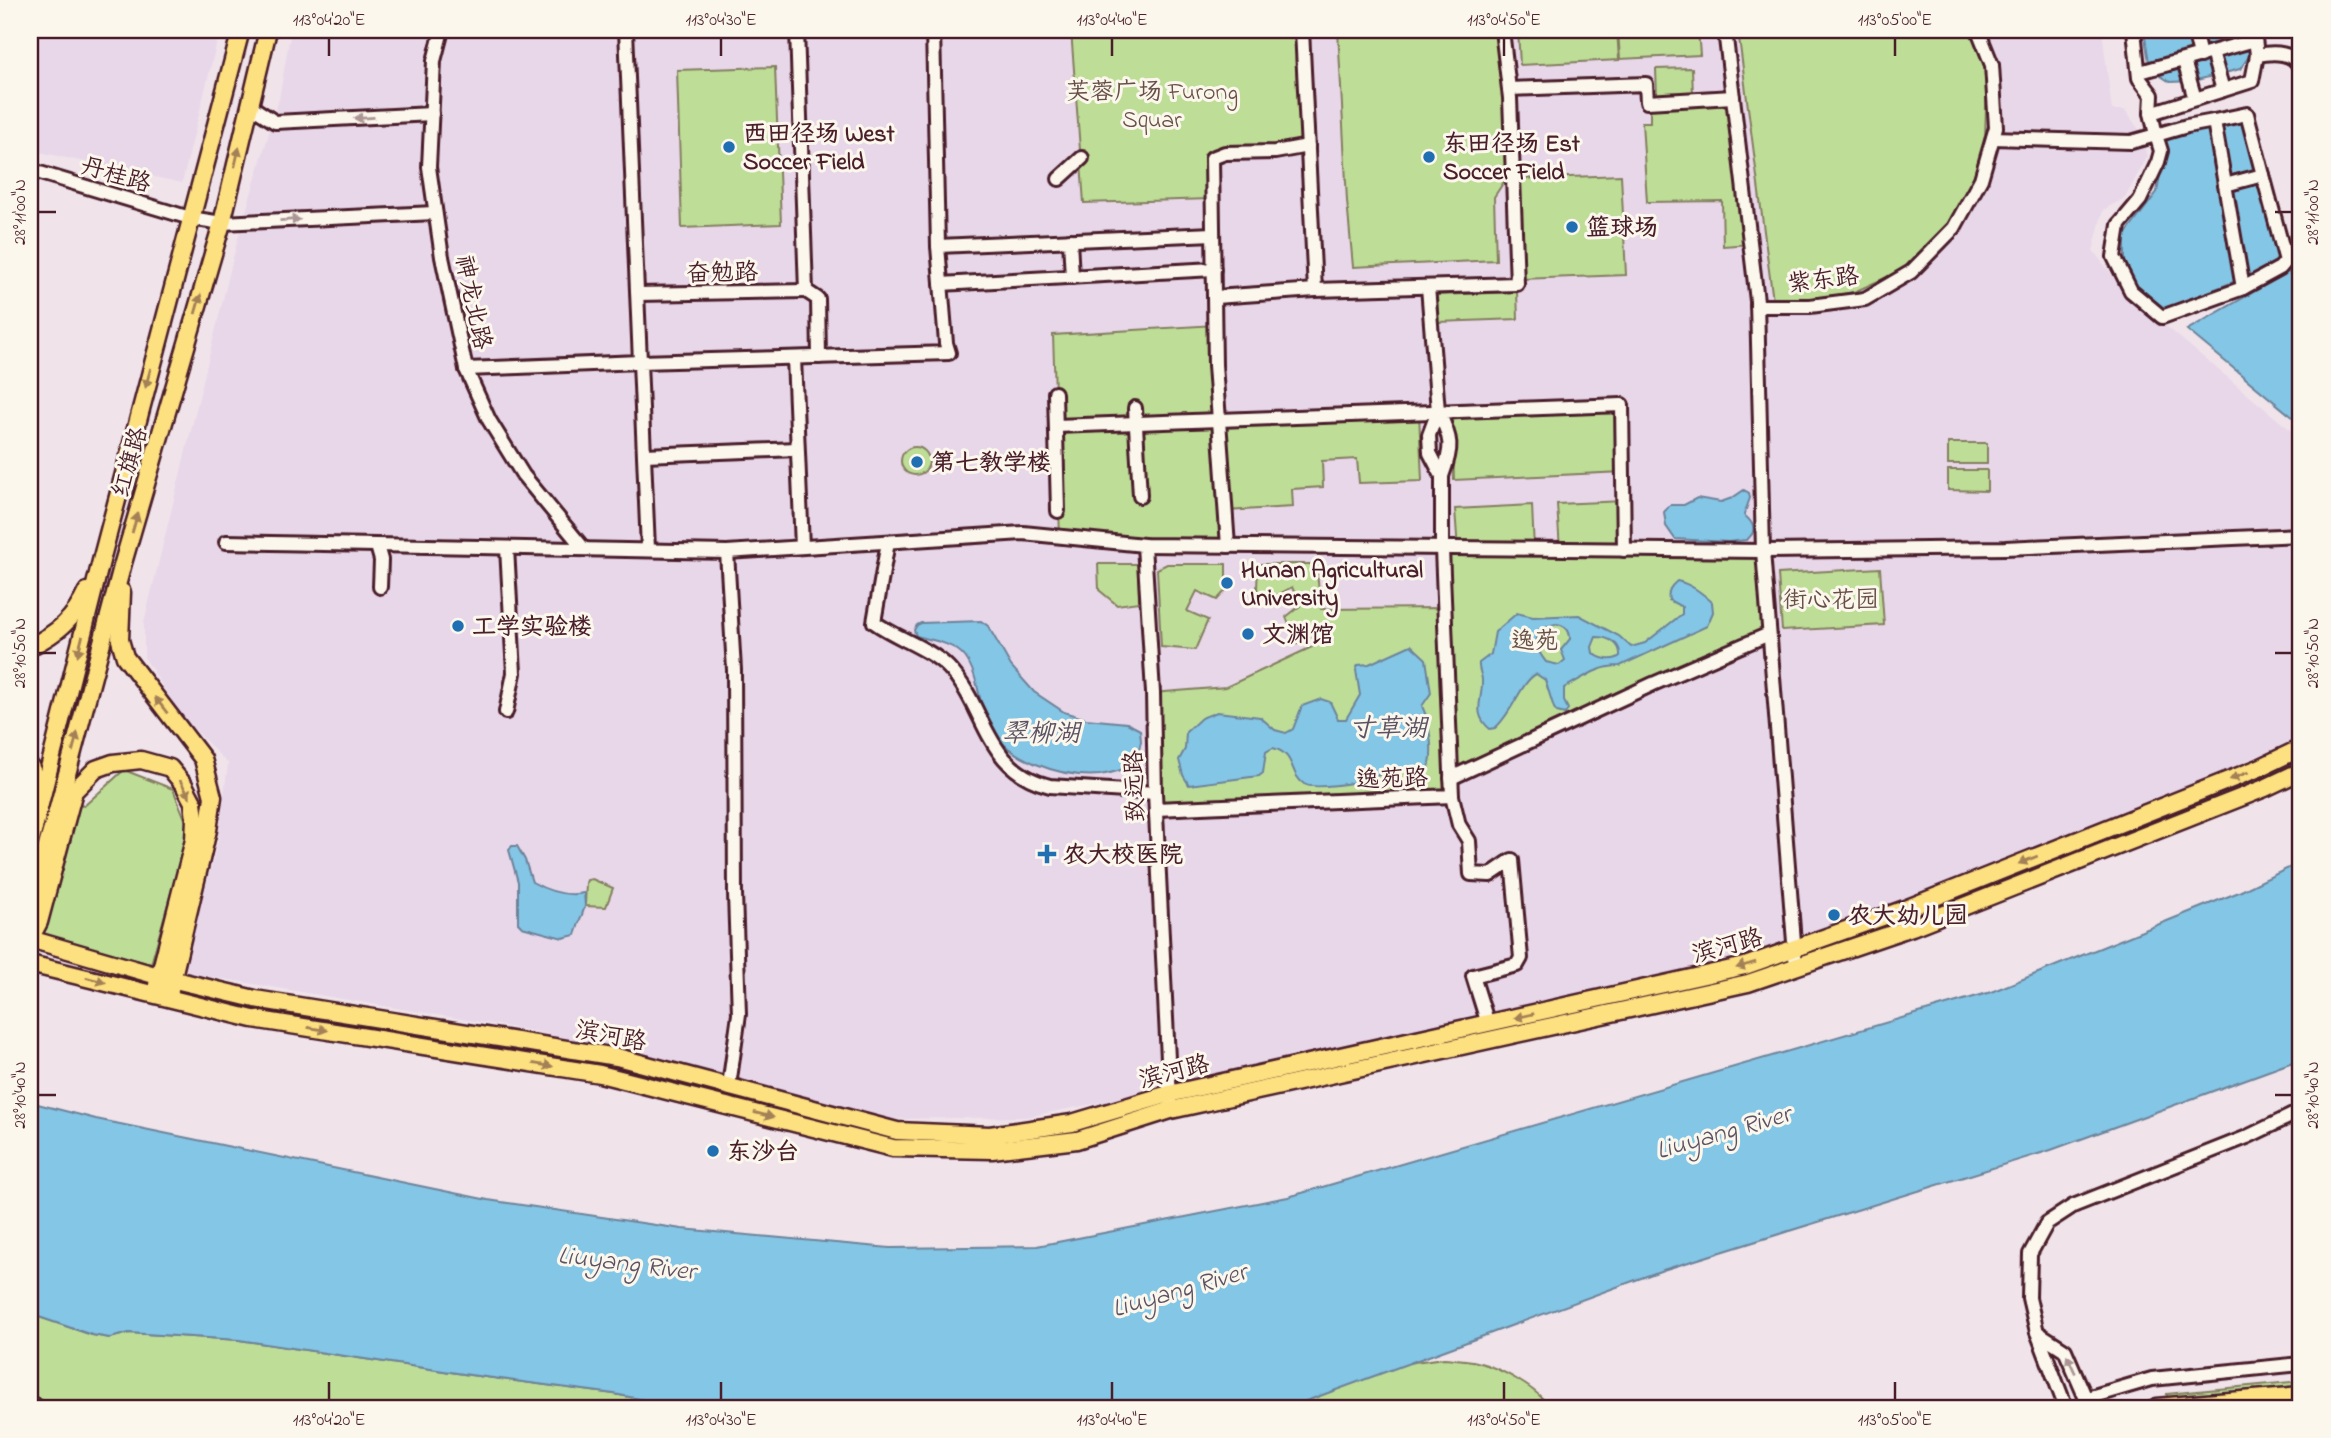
<svg xmlns="http://www.w3.org/2000/svg" width="2331" height="1438" viewBox="0 0 2331 1438" font-family="'Indie Flower','LXGW WenKai TC',sans-serif">
<style>
.built{fill:#e8d7e9}
.green{fill:#bede97;stroke:#847e61;stroke-width:2}
.water{fill:#84c6e5;stroke:#6d839b;stroke-width:2;fill-rule:evenodd}
.lines{fill:none;stroke-linecap:round;stroke-linejoin:round}
.minor-casing{stroke:#4a1f2b;stroke-width:18}
.major-casing{stroke:#4a1f2b;stroke-width:21}
.highway-casing{stroke:#4a1f2b;stroke-width:23}
.minor{stroke:#fbf7ec;stroke-width:12}
.major{stroke:#fde080;stroke-width:16}
.highway{stroke:#fde080;stroke-width:18}
.oneway{fill:#ab9695}
.oneway2{fill:#a48056}
.ticks{fill:none;stroke:#4a1f2b;stroke-width:2.5}
.poi-dot{fill:#1f6fb2;stroke:#fbf7ec;stroke-width:2.5}
.labels{text-anchor:middle;stroke-width:6;stroke-linejoin:round;paint-order:stroke}
.park-label{font-size:24px;fill:#674f46;stroke:#fbf7ec}
.poi-label{font-size:24px;font-weight:bold;fill:#4a1f2b;stroke:#fbf7ec;text-anchor:start}
.street-label{font-size:24px;fill:#4a1f2b;stroke:#fbf7ec}
.water-label{font-size:26px;font-style:italic;fill:#5b5163;stroke:#fbf7ec}
.neatline{fill:none;stroke:#4a1f2b;stroke-width:2.5}
.ticks-label{font-size:18px;text-anchor:middle;fill:#4a1f2b}
</style>
<rect width="100%" height="100%" fill="#f0e4ea"/>
<filter id="ink" filterUnits="userSpaceOnUse"><feTurbulence type="fractalNoise" baseFrequency=".0143" numOctaves="2"/><feDisplacementMap in="SourceGraphic" scale="14" xChannelSelector="R" yChannelSelector="G"/><feConvolveMatrix kernelMatrix="1 2 1 2 8 2 1 2 1" color-interpolation-filters="sRGB"/></filter>
<g filter="url(#ink)">
<!-- built -->
<g class="built">
<path d="M30,30H220L182,183L30,150Z"/>
<path d="M291,30H2102L2112,110H2125L2142,134L2147,157L2125,198L2103,210L2093,251L2129,295L2301,439V737L2154,802L1805,941L1603,990L1394,1035L1130,1097L1026,1117L889,1119L720,1073L538,1032L183,972L218,841L228,764L181,715L144,657V622L237,242L279,99Z"/>
</g>
<!-- green -->
<g class="green">
<path d="M1071,30H1302C1304,68 1299,105 1303,143L1207,155L1210,199L1084,203Z"/>
<path d="M1338,30H1494L1510,98L1513,168L1494,197L1496,260L1353,267L1347,201Z"/>
<path d="M1518,30H1617L1619,60L1520,65Z"/>
<path d="M1618,30H1698L1700,55L1620,59Z"/>
<path d="M1738,30H1971L1987,75L1985,138L1980,163L1950,227L1907,268L1854,292L1805,301H1773Z"/>
<path d="M775,67L781,224L682,228L677,70Z"/>
<path d="M1692,68L1693,95L1657,97L1656,69Z"/>
<path d="M1731,104L1750,244L1723,246L1722,201L1647,202L1642,122H1650V108Z"/>
<path d="M1621,175L1626,275L1521,279L1518,179Z"/>
<path d="M1517,292L1518,319L1438,322L1437,295Z"/>
<path d="M1215,325L1220,418L1419,413L1422,481L1359,483L1357,459L1322,461L1323,487L1292,489L1293,507L1226,511L1228,546L1060,537L1053,335Z"/>
<path d="M1622,405L1623,472L1454,480L1452,412Z"/>
<rect x="1948" y="443" width="39" height="21"/>
<circle cx="915" cy="461" r="14"/>
<path d="M1948,470H1987V491L1948,490Z"/>
<path d="M1624,501V550H1560L1557,504Z"/>
<path d="M1532,505L1534,550H1458L1455,509Z"/>
<path d="M1448,554L1758,555L1762,630L1456,767Z"/>
<path d="M1098,564H1138L1139,602L1117,605L1099,590Z"/>
<path d="M1167,564H1226V590L1217,600L1197,591L1187,611L1208,620L1195,650L1161,647L1157,569Z"/>
<path d="M1258,564H1316L1321,609L1444,608L1452,796L1156,809L1153,693L1226,687L1314,646V636L1297,644L1286,617L1300,606L1292,587L1267,601L1257,589Z"/>
<path d="M1880,568L1884,625L1782,631L1778,574Z"/>
<path d="M124,770L173,789L189,829L151,964L30,931V786L84,806Z"/>
<path d="M592,879L613,888L606,907L585,906L586,883L587,880Z"/>
<path d="M30,1314L92,1335L110,1338L129,1333L239,1340L470,1375L614,1394L686,1408H30Z"/>
<path d="M1444,1358C1455,1359 1467,1359 1477,1362C1500,1368 1538,1388 1550,1408H1287L1407,1363Z"/>
<path d="M2301,1381V1408H2165L2167,1394Z"/>
</g>
<!-- water -->
<g class="water">
<path d="M2144,30H2246L2250,55L2240,69L2193,81L2170,82L2150,69Z"/>
<path d="M2245,117L2280,260L2269,268L2164,309L2136,290L2125,262V235L2157,192L2166,141L2191,129Z"/>
<path d="M2289,272L2301,298V424L2187,330Z"/>
<path d="M1744,490L1749,493L1750,498L1744,515C1754,523 1758,532 1746,540L1728,542L1675,539L1666,526L1664,512L1670,505H1684L1697,498L1721,502L1732,498Z"/>
<path d="M1677,581C1691,584 1702,593 1712,602L1713,612L1707,626L1620,666C1597,666 1584,678 1564,688V701L1568,709L1565,714L1557,712L1554,708L1545,680L1536,674C1521,682 1512,714 1495,728L1490,729C1471,713 1483,700 1482,680C1482,674 1478,670 1479,663L1491,654L1495,632L1517,613L1533,617L1579,615L1619,636L1631,647L1645,643L1682,614V607L1669,600C1667,591 1671,586 1677,581ZM1556,624C1565,625 1570,630 1570,639L1561,650L1565,660L1559,665L1546,662C1532,645 1533,629 1556,624ZM1596,637C1608,637 1621,643 1620,656C1613,662 1600,659 1593,653L1592,647Z"/>
<path d="M981,621L988,626L1011,666L1034,692L1064,712L1086,719L1127,723L1140,730L1141,741L1136,764C1125,769 1113,773 1100,775C1062,778 1005,760 988,723C978,703 979,675 965,657C954,643 931,640 916,636L914,630L917,625L921,623Z"/>
<path d="M1411,645L1426,659L1431,693L1422,706C1429,720 1437,761 1425,773C1413,776 1405,768 1394,770C1385,771 1377,777 1368,779C1356,783 1314,790 1304,784C1289,774 1296,754 1273,748L1266,752L1263,773L1259,776L1189,785L1183,775L1179,760L1185,749L1186,732L1201,718L1217,712L1260,717L1275,730L1286,733L1293,729L1302,706L1321,699L1330,702L1338,719H1346L1360,695L1356,670L1358,665L1369,664Z"/>
<path d="M512,846H517L525,860L532,882C548,891 565,897 584,893L585,906L575,935L563,938L522,927L518,923V882L509,850Z"/>
<path d="M2301,862V1059L2051,1150L1663,1270L1287,1408H686L614,1394L470,1375L239,1340L129,1333L110,1338L92,1335L30,1314V1102L96,1119L488,1200L682,1229L890,1248L1037,1246L1288,1197L1991,992L2239,892Z"/>
</g>
<g class="lines">
<!-- minor casing -->
<g class="minor-casing">
<g id="minor">
<path d="M442,30L434,61L429,167L442,257L466,369L489,420L523,475L584,549"/>
<path d="M797,30L806,291L818,299L819,357"/>
<path d="M1302,30L1315,290"/>
<path d="M1725,30L1757,301L1763,551L1796,967"/>
<path d="M2194,30L2200,56"/>
<path d="M2212,52L2223,90"/>
<path d="M2257,55C2273,52 2296,51 2301,70"/>
<path d="M2184,61L2195,99"/>
<path d="M2140,72L2255,40"/>
<path d="M1509,89L1646,84L1647,102L1733,97"/>
<path d="M249,105L275,122L432,114"/>
<path d="M2151,113L2252,81L2257,55L2254,30"/>
<path d="M2214,121L2243,288L2162,317L2131,291L2114,257L2119,225L2140,200L2158,162L2161,151L2156,135L2187,126Z"/>
<path d="M2214,121L2247,114L2263,175"/>
<path d="M1993,138L2131,142L2156,135L2151,113L2152,95L2139,78L2134,30"/>
<path d="M30,170L190,218L222,223L435,213"/>
<path d="M1059,179L1082,158"/>
<path d="M2225,185L2263,175L2286,261L2280,268L2243,288"/>
<path d="M1070,240L1072,277"/>
<path d="M938,246L1213,234"/>
<path d="M941,284L1214,269"/>
<path d="M638,294L806,291"/>
<path d="M1215,297L1315,290L1517,284L1510,98L1502,30"/>
<path d="M1757,306H1810L1865,299L1911,272L1954,228L1981,179L1996,127L1992,65L1978,30"/>
<path d="M794,358L802,547"/>
<path d="M466,369L640,362L626,30"/>
<path d="M1055,393L1058,511"/>
<path d="M1135,408L1140,496"/>
<path d="M1438,411C1452,439 1453,447 1442,476"/>
<path d="M1056,426L1622,405L1624,550"/>
<path d="M644,455L797,449"/>
<path d="M226,542L727,552L1023,533L1144,545L1763,551L2005,548L2301,535"/>
<path d="M888,542L874,622C896,638 929,648 948,667C987,707 984,770 1050,786L1155,793"/>
<path d="M1144,545L1153,693L1155,793L1170,1100"/>
<path d="M377,546L381,560L380,587"/>
<path d="M1228,546L1215,365L1212,158L1225,153L1275,152L1308,146"/>
<path d="M648,549L640,362L949,353L946,343L938,246L933,30"/>
<path d="M727,552L734,670L735,894L739,1014L729,1086"/>
<path d="M506,712L514,673L507,548"/>
<path d="M1451,778L1653,684L1769,634"/>
<path d="M1452,796L1459,825L1469,841L1471,874L1490,875L1512,860L1521,958L1517,965L1473,976L1488,1024"/>
<path d="M1156,809L1452,796L1442,549V476L1430,453L1429,435L1438,411L1428,287"/>
<path d="M2037,1332L2065,1350L2090,1408"/>
<path d="M2087,1398L2152,1379L2301,1364"/>
<path d="M30,1402L39,1408"/>
<path d="M2066,1408L2037,1332L2029,1298L2030,1254L2047,1223L2073,1206L2247,1137L2301,1111"/>
</g>
</g>
<!-- major casing -->
<g class="major-casing">
<g id="major">
<path d="M122,592L120,640L125,657L203,759L213,797L208,830L170,989"/>
<path d="M30,647C57,633 74,620 87,591"/>
<path d="M30,766L36,779L30,801"/>
<path d="M30,844L102,557L241,30"/>
<path d="M30,906L58,808L123,563L222,223L268,30"/>
<path d="M30,939L158,976L255,999L617,1057L897,1131L990,1135L1072,1123L1169,1094L1745,966L1905,909L2259,768L2301,748"/>
<path d="M30,939L39,922L74,791L96,769L113,763L141,760L170,768L184,785L193,802L195,819L194,840L157,985"/>
<path d="M30,964L253,1019L600,1074L893,1148L992,1150L1077,1140L1171,1110L1748,983L1912,927L2265,788L2301,771"/>
</g>
</g>
<!-- highway casing -->
<g class="highway-casing">
<path id="highway" d="M2157,1408L2301,1396"/>
</g>
<!-- minor -->
<use href="#minor" class="minor"/>
<!-- major -->
<use href="#major" class="major"/>
<!-- highway -->
<use href="#highway" class="highway"/>
</g>
<!-- one-way arrows -->
<defs><path id="oneway-solid" d="M-6-.8H1V-3.2L6.5 0L1 3.2V.8H-6Z" transform="scale(1.75)"/></defs>
<g class="oneway">
<use href="#oneway-solid" transform="translate(364 118) rotate(177)"/>
<use href="#oneway-solid" transform="translate(290 220) rotate(-3)"/>
<use href="#oneway-solid" transform="translate(2071 1364) rotate(-115)"/>
</g>
<g class="oneway2">
<use href="#oneway-solid" transform="translate(237 157) rotate(-77)"/>
<use href="#oneway-solid" transform="translate(198 304) rotate(-74)"/>
<use href="#oneway-solid" transform="translate(148 378) rotate(105)"/>
<use href="#oneway-solid" transform="translate(135 523) rotate(-74)"/>
<use href="#oneway-solid" transform="translate(80 646) rotate(104)"/>
<use href="#oneway-solid" transform="translate(161 705) rotate(-128)"/>
<use href="#oneway-solid" transform="translate(75 742) rotate(-75)"/>
<use href="#oneway-solid" transform="translate(2239 776) rotate(158)"/>
<use href="#oneway-solid" transform="translate(185 789) rotate(60)"/>
<use href="#oneway-solid" transform="translate(2028 860) rotate(158)"/>
<use href="#oneway-solid" transform="translate(1746 965) rotate(164)"/>
<use href="#oneway-solid" transform="translate(96 980) rotate(14)"/>
<use href="#oneway-solid" transform="translate(1524 1016) rotate(167)"/>
<use href="#oneway-solid" transform="translate(318 1029) rotate(9)"/>
<use href="#oneway-solid" transform="translate(543 1065) rotate(9)"/>
<use href="#oneway-solid" transform="translate(764 1115) rotate(14)"/>
</g>
</g>
<!-- ticks -->
<path class="ticks" d="M329,38V56M721,38V56M1112,38V56M1504,38V56M1895,38V56M38,212H56M2275,212H2292M38,653H56M2275,653H2292M38,1095H56M2275,1095H2292M329,1382V1400M721,1382V1400M1112,1382V1400M1504,1382V1400M1895,1382V1400"/>
<!-- markers -->
<g class="poi-dot">
<circle cx="729" cy="147" r="7"/>
<circle cx="1429" cy="157" r="7"/>
<circle cx="1572" cy="227" r="7"/>
<circle cx="917" cy="462" r="7"/>
<circle cx="1227" cy="583" r="7"/>
<circle cx="458" cy="626" r="7"/>
<circle cx="1248" cy="634" r="7"/>
<path d="M1043.5 843.5h7v7h7v7h-7v7h-7v-7h-7v-7h7z"/>
<circle cx="1834" cy="915" r="7"/>
<circle cx="713" cy="1151" r="7"/>
</g>
<g class="labels">
<!-- park labels -->
<g class="park-label">
<text x="1152" y="99">芙蓉广场 Furong<tspan x="1152" dy="28">Squar</tspan></text>
<text x="1831" y="607">街心花园</text>
<text x="1535" y="648">逸苑</text>
</g>
<!-- poi labels -->
<g class="poi-label">
<text x="743" y="141">西田径场 West<tspan x="743" dy="28">Soccer Field</tspan></text>
<text x="1443" y="151">东田径场 Est<tspan x="1443" dy="28">Soccer Field</tspan></text>
<text x="1586" y="235">篮球场</text>
<text x="931" y="470">第七教学楼</text>
<text x="1241" y="577">Hunan Agricultural<tspan x="1241" dy="28">University</tspan></text>
<text x="472" y="634">工学实验楼</text>
<text x="1262" y="642">文渊馆</text>
<text x="1063" y="862">农大校医院</text>
<text x="1848" y="923">农大幼儿园</text>
<text x="727" y="1159">东沙台</text>
</g>
<!-- street labels -->
<g class="street-label">
<text transform="translate(116 174) rotate(16)" y="8">丹桂路</text>
<text transform="translate(722 272) rotate(-1)" y="8">奋勉路</text>
<text transform="translate(1823 279) rotate(-7)" y="8">紫东路</text>
<text transform="translate(474 302) rotate(78)" y="8">神龙北路</text>
<text transform="translate(129 462) rotate(-74)" y="8">红旗路</text>
<text transform="translate(1392 778) rotate(-2)" y="8">逸苑路</text>
<text transform="translate(1134 786) rotate(-92)" y="8">致远路</text>
<text transform="translate(1727 945) rotate(-15)" y="8">滨河路</text>
<text transform="translate(611 1035) rotate(11)" y="8">滨河路</text>
<text transform="translate(1174 1071) rotate(-14)" y="8">滨河路</text>
</g>
<!-- water labels -->
<g class="water-label">
<text x="1388" y="736">寸草湖</text>
<text x="1041" y="741">翠柳湖</text>
<text transform="translate(1723 1131) rotate(-16)" y="9">Liuyang River</text>
<text transform="translate(627 1262) rotate(7)" y="9">Liuyang River</text>
<text transform="translate(1179 1289) rotate(-16)" y="9">Liuyang River</text>
</g>
</g>
<!-- margin -->
<rect width="2331" height="1438" fill="none" stroke="#fbf7ec" stroke-width="77"/>
<rect x="38" y="38" width="2254" height="1362" class="neatline"/>
<g class="ticks-label">
<text x="329" y="25">113°04'20"E</text>
<text x="721" y="25">113°04'30"E</text>
<text x="1112" y="25">113°04'40"E</text>
<text x="1504" y="25">113°04'50"E</text>
<text x="1895" y="25">113°05'00"E</text>
<text transform="translate(19 212) rotate(-90)" y="6">28°11'00"N</text>
<text transform="translate(2312 212) rotate(-90)" y="6">28°11'00"N</text>
<text transform="translate(19 653) rotate(-90)" y="6">28°10'50"N</text>
<text transform="translate(2312 653) rotate(-90)" y="6">28°10'50"N</text>
<text transform="translate(19 1095) rotate(-90)" y="6">28°10'40"N</text>
<text transform="translate(2312 1095) rotate(-90)" y="6">28°10'40"N</text>
<text x="329" y="1425">113°04'20"E</text>
<text x="721" y="1425">113°04'30"E</text>
<text x="1112" y="1425">113°04'40"E</text>
<text x="1504" y="1425">113°04'50"E</text>
<text x="1895" y="1425">113°05'00"E</text>
</g>
</svg>
